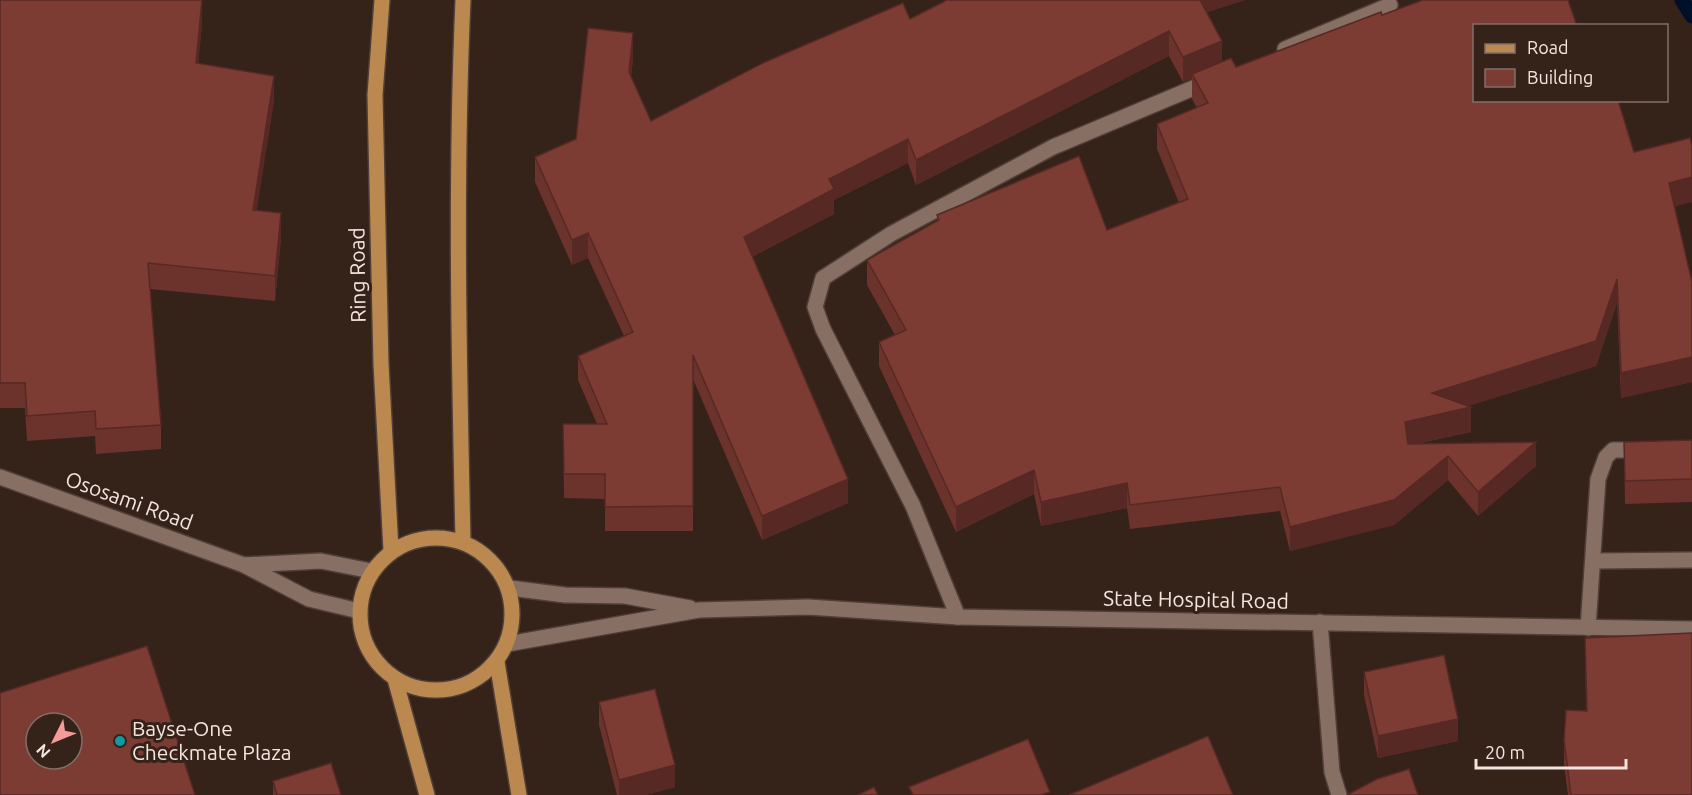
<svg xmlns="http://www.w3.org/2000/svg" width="1692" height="795" viewBox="0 0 1692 795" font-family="Ubuntu,sans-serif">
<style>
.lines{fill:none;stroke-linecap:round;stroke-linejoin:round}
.stream{stroke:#001028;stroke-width:15}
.service-casing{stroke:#4f3f38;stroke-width:18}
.minor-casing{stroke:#4f3f38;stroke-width:18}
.primary-casing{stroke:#4f3f38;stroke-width:18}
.service{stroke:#876f64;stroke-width:15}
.minor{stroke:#876f64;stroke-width:15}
.primary{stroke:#bb8950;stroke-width:15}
.wall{fill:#6b332c}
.shaded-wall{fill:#572924}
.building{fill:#7c3b33;stroke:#572924;stroke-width:1.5;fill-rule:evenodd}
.culture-dot{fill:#0f9aa8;stroke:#352219;stroke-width:2}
.labels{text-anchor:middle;stroke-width:6;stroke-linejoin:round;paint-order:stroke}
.street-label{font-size:21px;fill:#f2e4de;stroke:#352219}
.poi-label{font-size:21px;fill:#f2e4de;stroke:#352219;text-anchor:start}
</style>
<rect width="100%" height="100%" fill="#352219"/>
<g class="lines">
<!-- stream -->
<path class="stream" d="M1682,0L1692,16"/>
<!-- service casing -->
<g class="service-casing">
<g id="service">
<path d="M1593,561L1692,560"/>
<path d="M1588,628L1598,479L1606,457L1613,450H1644"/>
</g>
</g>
<!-- minor casing -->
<g class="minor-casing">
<g id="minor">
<path d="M1285,49L1390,5"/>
<path d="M0,477L244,565L309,599L359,611"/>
<path d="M244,565L321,561L371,571"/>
<path d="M510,588L565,595L625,596L690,608"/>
<path d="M958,617L913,506L823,329L815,307L823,278L891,234L1053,147L1210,81"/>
<path d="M1320,622L1332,772L1339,795"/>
<path d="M507,644L699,610L808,607L958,617L1692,629"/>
</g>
</g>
<!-- primary casing -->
<g class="primary-casing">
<g id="primary">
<path d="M382,0L375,95L381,364L391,550"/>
<circle cx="436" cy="614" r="76"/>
<path d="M463,541C459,360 455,180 463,0"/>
<path d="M497,662L519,795"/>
<path d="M395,679L427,795"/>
</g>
</g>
<!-- service -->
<use href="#service" class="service"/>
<!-- minor -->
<use href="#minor" class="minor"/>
<!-- primary -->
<use href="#primary" class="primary"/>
</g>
<!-- wall -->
<g class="wall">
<path d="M0,0L202,24L198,63L274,101L256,210L281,238L275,301L150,289L161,425V449L96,454L95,436L27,441L25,408H0Z"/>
<path d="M947,0H1245L1207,12L1222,62L1236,67L1382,15L1474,26L1634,152L1674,206L1692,282V382L1621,398L1617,303L1596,366L1468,406L1471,432L1416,444L1536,466L1478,516L1448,480L1394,525L1290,551L1280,511L1130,529L1127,508L1041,526L1034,494L956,532L879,366V342L895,335L867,285V260L937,221V215L1107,230L1179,203L1157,149V124L1197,108L1192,99V78L1183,82L1169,56L916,185L908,163L834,200V214L752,257L848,503L762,540L693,379V531H605V499L564,498L563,424H597L578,380V356L624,336L588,258L572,265L535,182V157L576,139L633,58L631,77L651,121L910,19Z"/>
<path d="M1692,440V502L1625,504L1624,442Z"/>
<path d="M1585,638L1692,795H1568L1564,765V740L1586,711Z"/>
<path d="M1364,672L1458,741L1378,758L1364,695Z"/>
<path d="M599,702L675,787L646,795H617L599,725Z"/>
<path d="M273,781L341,795H273Z"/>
</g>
<!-- shaded-wall -->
<g class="shaded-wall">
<path d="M202,0V24L196,88V63Z"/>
<path d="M1196,0H1245L1196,16Z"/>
<path d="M1169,31V56L916,185V160Z"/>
<path d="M633,33V58L629,97V72Z"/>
<path d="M1222,41V65L1192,74V78L1183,82V57Z"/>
<path d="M274,76V101L253,235V210Z"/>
<path d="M908,139V163L834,200V214L744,261V237L829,179Z"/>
<path d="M1692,177V202L1669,208V183Z"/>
<path d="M281,213V238L275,301V276Z"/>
<path d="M588,233V258L572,265V240Z"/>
<path d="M1617,279V303L1596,366L1448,412L1471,407V432L1405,446V422L1432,393Z"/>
<path d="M1692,357V382L1621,398V373Z"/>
<path d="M1536,442V466L1478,516V492Z"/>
<path d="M1448,456V480L1394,525L1290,551V527Z"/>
<path d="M1034,470V494L956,532V507Z"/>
<path d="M848,479V503L762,540V516Z"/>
<path d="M1127,483V508L1041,526V502Z"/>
<path d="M1458,719V741L1378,758V736Z"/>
<path d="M675,765V787L646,795H619V780Z"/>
</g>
<!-- building -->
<g class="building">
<path d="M0,0H202L196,63L274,76L253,210L281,213L275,276L148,263L161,425L96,429L95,411L27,416L25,383H0Z"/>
<path d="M947,0H1200L1222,41L1183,57L1169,31L916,160L908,139L829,179L834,189L744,237L848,479L762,516L693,355V506L605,507V474H564L563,424H607L578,356L633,332L588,233L572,240L535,157L576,139L588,28L633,33L629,72L651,121L765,62L903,3L910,19Z"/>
<path d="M1423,0H1568L1577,26H1474V100H1618L1634,152L1690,138L1692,146V177L1669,183L1692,282V357L1621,373L1617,279L1596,341L1432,393L1471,407L1405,422L1408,444L1536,442L1478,492L1448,456L1394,500L1290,527L1280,487L1130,505L1127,483L1041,502L1034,470L956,507L879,342L906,330L867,260L939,220L937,215L1079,156L1107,230L1188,199L1157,124L1208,103L1192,74L1231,58L1236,67L1381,12L1382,15Z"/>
<path d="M1692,440V479L1625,481L1624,442Z"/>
<path d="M1692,633V795H1571L1564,740L1566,710L1587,711L1585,638Z"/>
<path d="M147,646L195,795H0V693ZM36,723H72V759H36Z"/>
<path d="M1444,655L1458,719L1378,736L1364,672Z"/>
<path d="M655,689L675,765L619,780L599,702Z"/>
<path d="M1208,736L1233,795H1069Z"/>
<path d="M1028,739L1050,792L1041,795H913L909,787Z"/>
<path d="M331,763L341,795H277L273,781Z"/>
<path d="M1409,769L1418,795H1347L1377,779Z"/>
<path d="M874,787L878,795H858Z"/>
</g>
<!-- markers -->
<circle class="culture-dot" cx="120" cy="741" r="6"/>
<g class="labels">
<!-- street labels -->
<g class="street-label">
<text transform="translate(358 275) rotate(-91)" y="7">Ring Road</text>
<text transform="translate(129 501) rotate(20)" y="7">Ososami Road</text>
<text transform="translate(1196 600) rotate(1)" y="7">State Hospital Road</text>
</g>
<!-- poi labels -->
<g class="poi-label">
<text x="132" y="736">Bayse-One<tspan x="132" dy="24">Checkmate Plaza</tspan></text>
</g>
</g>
<!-- legend -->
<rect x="1473" y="24" width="195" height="78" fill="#352219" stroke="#817068" stroke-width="1.5"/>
<rect x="1485" y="44" width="30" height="9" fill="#bb8950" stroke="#817068" stroke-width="1.5"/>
<text x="1527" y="54" font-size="18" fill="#f2e4de">Road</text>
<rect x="1485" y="69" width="30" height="18" fill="#7c3b33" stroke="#817068" stroke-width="1.5"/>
<text x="1527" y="84" font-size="18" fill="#f2e4de">Building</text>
<!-- north arrow -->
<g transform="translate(54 741) rotate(227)"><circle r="28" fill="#352219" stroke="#817068" stroke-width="1.5"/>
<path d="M0-4.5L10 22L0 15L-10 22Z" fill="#f59b99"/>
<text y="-9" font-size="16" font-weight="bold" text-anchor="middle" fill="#f2e4de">N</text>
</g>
<!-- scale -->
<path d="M1476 759v9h150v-9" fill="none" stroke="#f2e4de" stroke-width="3"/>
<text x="1485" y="759" font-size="18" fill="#f2e4de" stroke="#352219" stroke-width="4.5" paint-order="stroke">20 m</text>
</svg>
